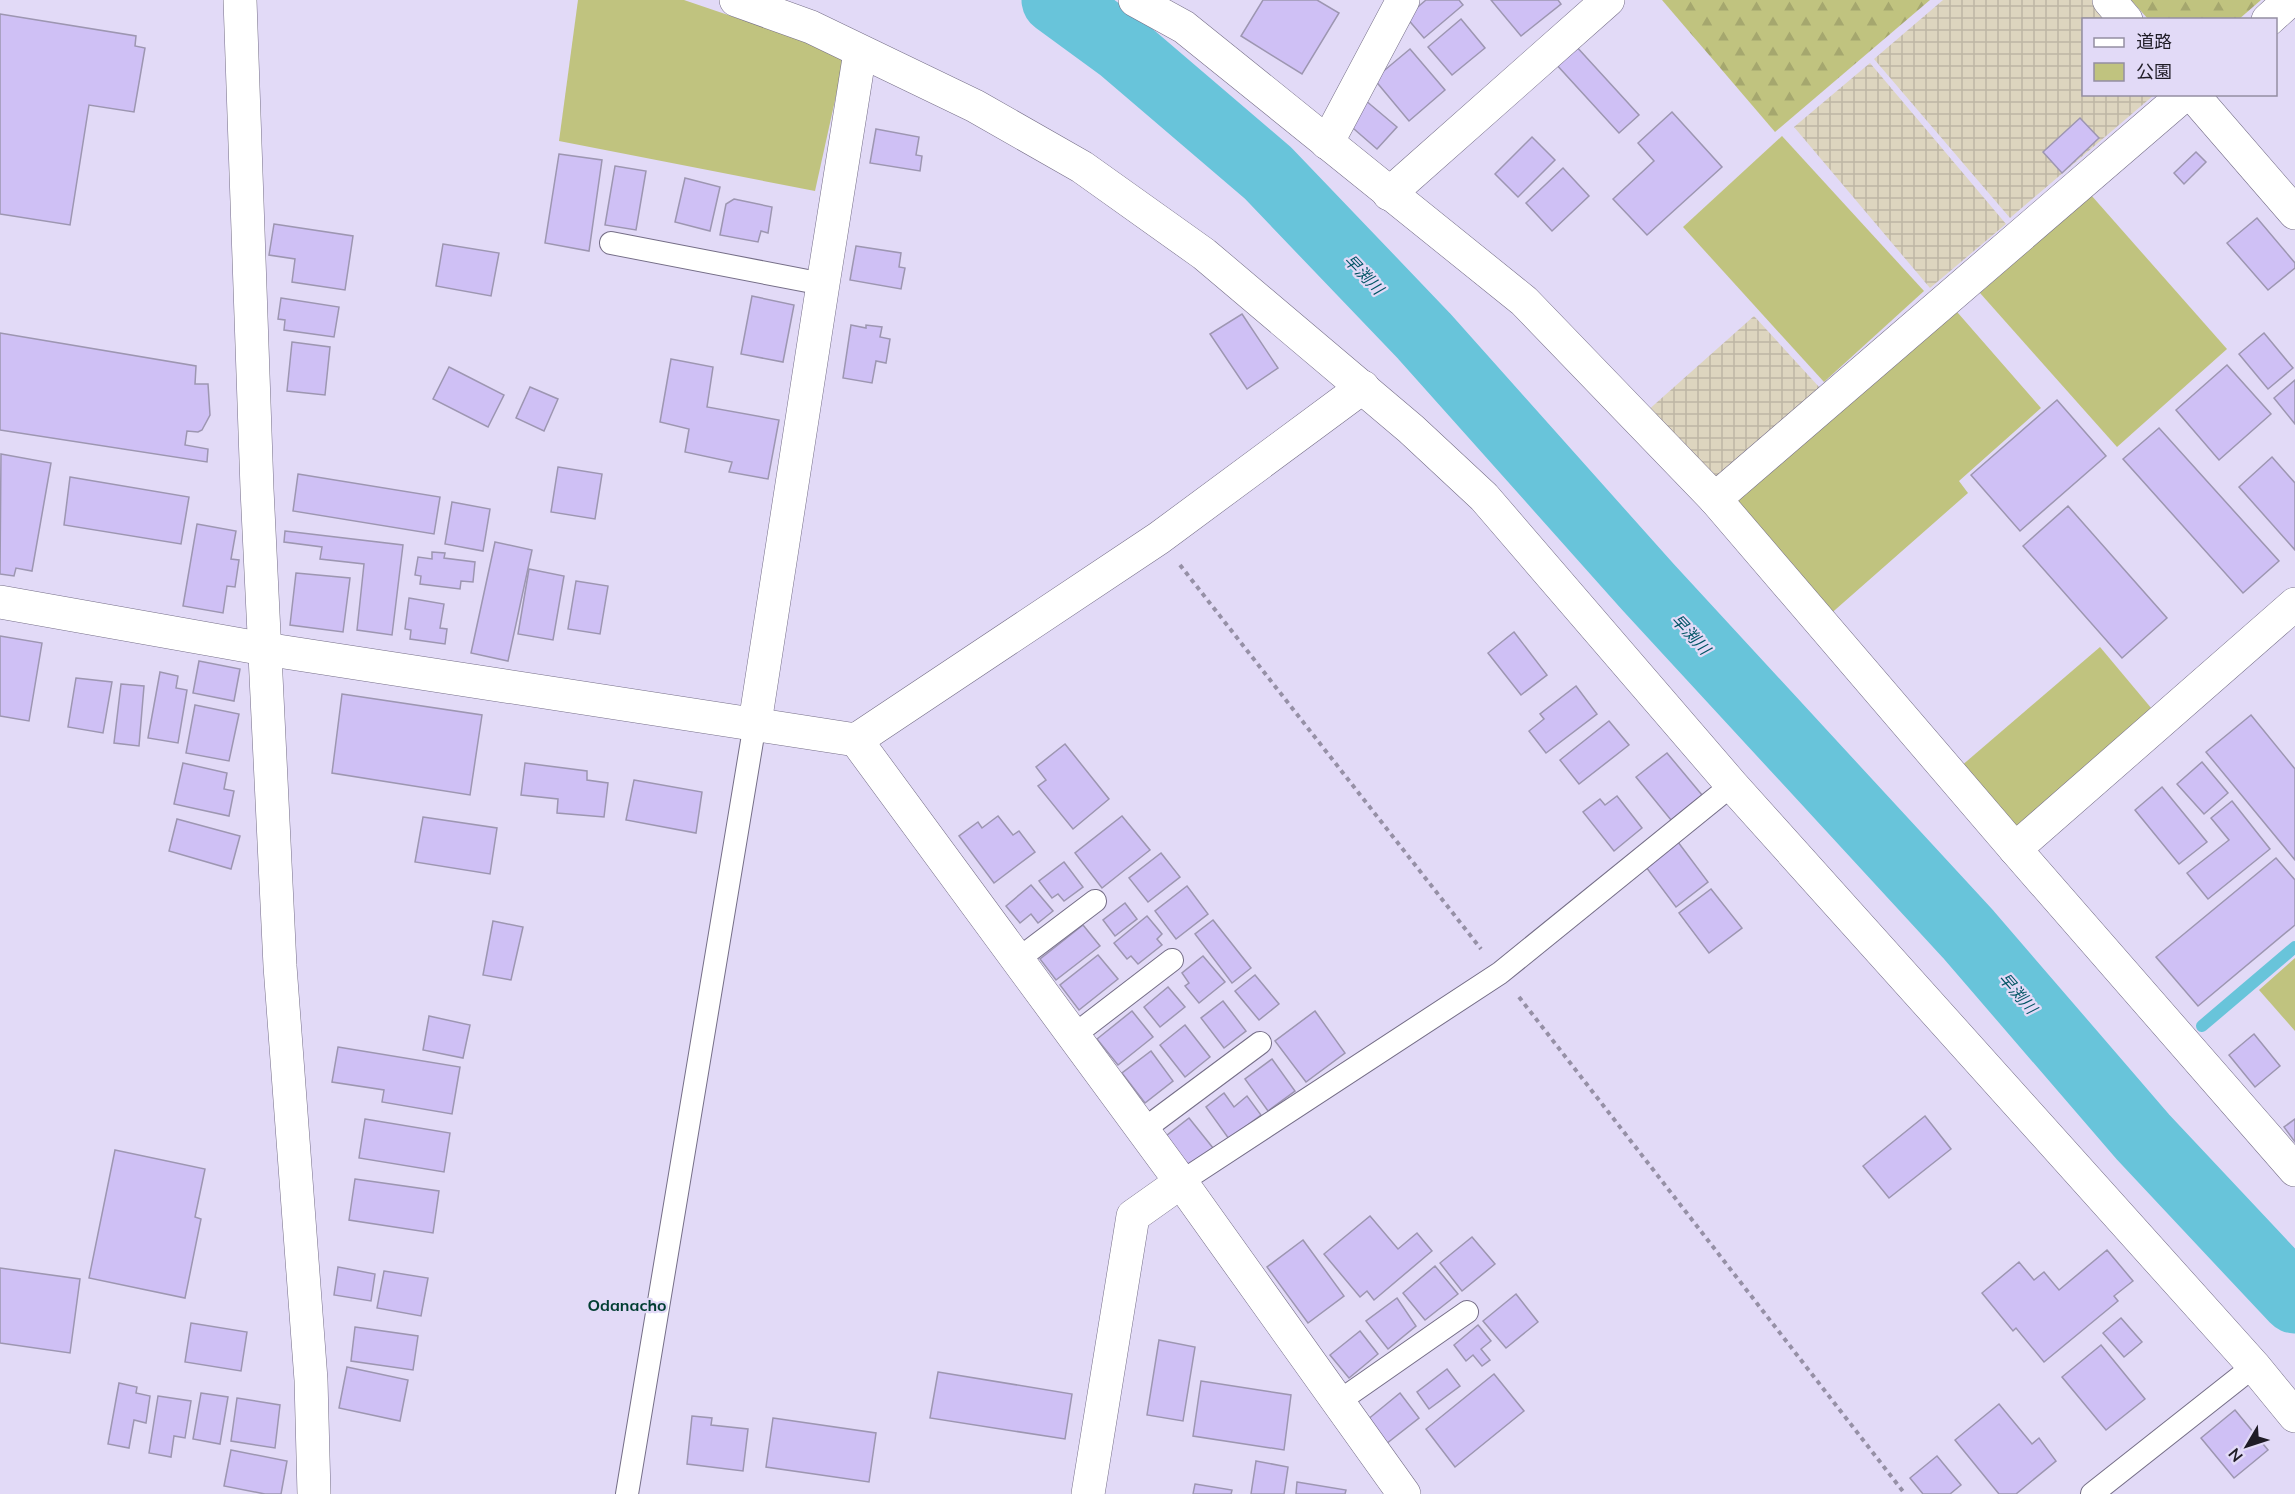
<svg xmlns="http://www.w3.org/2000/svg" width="2295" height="1494" viewBox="0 0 2295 1494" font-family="Mulish,'Noto Sans JP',sans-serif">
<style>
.industrial{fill:url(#industrial-grid)}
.green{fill:#c0c37f}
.forest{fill:url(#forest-firs)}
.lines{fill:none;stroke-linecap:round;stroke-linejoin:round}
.stream{stroke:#68c4da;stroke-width:12}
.river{stroke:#68c4da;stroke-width:69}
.building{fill:#cfc0f5;stroke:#9d96b1;stroke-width:1.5}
.service-casing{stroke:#756e87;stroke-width:24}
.minor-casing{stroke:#756e87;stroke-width:34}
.path{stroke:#9690a6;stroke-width:4;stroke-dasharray:4.5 4.5;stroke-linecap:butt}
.service{stroke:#fff;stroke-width:22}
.minor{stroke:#fff;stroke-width:33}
.labels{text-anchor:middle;stroke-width:4.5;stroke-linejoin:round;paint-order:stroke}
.water-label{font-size:16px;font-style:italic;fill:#005464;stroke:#e2daf7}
.neighbourhood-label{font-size:16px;font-weight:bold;fill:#013d31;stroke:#e2daf7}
</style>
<defs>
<pattern id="industrial-grid" width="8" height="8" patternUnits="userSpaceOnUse" patternTransform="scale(1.5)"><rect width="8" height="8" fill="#ddd5bf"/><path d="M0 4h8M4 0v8" fill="none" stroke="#bdb6a4"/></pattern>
<pattern id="forest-firs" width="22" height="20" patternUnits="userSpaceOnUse" patternTransform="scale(1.5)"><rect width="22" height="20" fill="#c0c37f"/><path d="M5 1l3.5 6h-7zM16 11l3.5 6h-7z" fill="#a5a76e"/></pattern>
</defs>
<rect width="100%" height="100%" fill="#e2daf7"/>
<!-- industrial -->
<g class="industrial">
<path d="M1943,0H2092L2109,19L2084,20V94L2154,95L2010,218L1874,59Z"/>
<path d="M1870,63L2006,224L1930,288L1794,127Z"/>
<path d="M1754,316L1820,388L1711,485L1646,412Z"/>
</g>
<!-- green -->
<g class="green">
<path d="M578,0H684L845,55L815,191L559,141Z"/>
<path d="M1782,136L1924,291L1824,382L1683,227Z"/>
<path d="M2091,195L2227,349L2117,447L1980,293Z"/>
<path d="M1951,305L2041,408L1959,481L1968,493L1827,617L1727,503Z"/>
<path d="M2100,647L2157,715L2018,834L1960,767Z"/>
<path d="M2295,958V1031L2259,990Z"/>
</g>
<!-- forest -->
<g class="forest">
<path d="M1662,0H1930L1775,132Z"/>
<path d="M2131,0H2261L2238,20L2148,19Z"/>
</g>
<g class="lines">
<!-- stream -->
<path class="stream" d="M2202,1026L2295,947"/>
<!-- river -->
<path class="river" d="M1056,0L1123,49L1268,173L1424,336L1648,587L1968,934L2143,1137L2295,1299"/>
</g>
<!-- building -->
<g class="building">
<path d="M1263,0H1317L1339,13L1302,74L1241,36Z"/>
<path d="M1426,0H1459L1463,5L1424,38L1406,17Z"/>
<path d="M1491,0H1558L1561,4L1521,36Z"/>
<path d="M0,14L136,36L135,46L145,48L134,112L89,105L70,225L0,214Z"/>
<path d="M1461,19L1485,48L1452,75L1428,47Z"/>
<path d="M1575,45L1639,115L1619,133L1555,63Z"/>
<path d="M1410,49L1445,90L1409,121L1374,79Z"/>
<path d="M1365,100L1397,127L1377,149L1346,122Z"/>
<path d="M1672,112L1722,167L1647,235L1613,199L1654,161L1638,143Z"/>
<path d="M2080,118L2099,138L2062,173L2043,152Z"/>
<path d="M876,129L919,137L916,155L922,156L920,171L870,163Z"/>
<path d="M1532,137L1555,160L1518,197L1495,174Z"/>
<path d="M2196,152L2206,162L2184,184L2174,173Z"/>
<path d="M559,154L602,160L589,251L545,243Z"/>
<path d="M615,166L646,171L636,230L605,225Z"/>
<path d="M1563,168L1589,196L1552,231L1526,203Z"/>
<path d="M685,178L720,187L710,231L675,222Z"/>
<path d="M734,199L772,207L768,233L761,231L758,242L720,235L726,204Z"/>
<path d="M2257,218L2295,263V268L2268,290L2227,243Z"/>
<path d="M274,224L353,236L345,290L292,282L295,259L269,255Z"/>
<path d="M443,244L499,253L491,296L436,286Z"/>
<path d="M856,246L901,253L899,267L905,268L901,289L850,280Z"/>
<path d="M752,296L794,305L783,362L741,354Z"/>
<path d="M281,298L339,307L334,337L284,330L285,320L278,319Z"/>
<path d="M1242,314L1278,368L1247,389L1210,334Z"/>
<path d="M851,325L866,328V325L882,327L880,337L890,339L886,363L876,361L872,383L843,378Z"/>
<path d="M0,333L196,366L195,384H208L210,415L202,430L198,432L187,431L185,445L208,449L207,462L0,430Z"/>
<path d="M2264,333L2293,368L2268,389L2239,354Z"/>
<path d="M292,342L330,347L325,395L287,391Z"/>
<path d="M671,359L713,367L707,407L779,420L768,479L729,472L732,462L685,452L689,429L660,422Z"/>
<path d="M2227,365L2271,414L2219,460L2176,410Z"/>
<path d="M449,367L504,395L488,427L433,399Z"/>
<path d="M2295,380V424L2274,398Z"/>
<path d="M530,387L558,399L544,431L516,418Z"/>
<path d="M2057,400L2106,456L2020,531L1971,475Z"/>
<path d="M2159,428L2279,561L2243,593L2123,459Z"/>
<path d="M1,454L51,463L32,571L16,568L14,576L0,574Z"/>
<path d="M2272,457L2295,483V550L2239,487Z"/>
<path d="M558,467L602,474L595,519L551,512Z"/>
<path d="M298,474L440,497L434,534L293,511Z"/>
<path d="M70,477L189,497L181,544L64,525Z"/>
<path d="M452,502L490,509L483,551L445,544Z"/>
<path d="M2068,506L2167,618L2122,658L2023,546Z"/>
<path d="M197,524L236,531L231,559L239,560L235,587L227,586L223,613L183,606Z"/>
<path d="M285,531L403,545L392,635L357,630L364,564L320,559L322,547L284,542Z"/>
<path d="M495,542L532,550L508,661L471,653Z"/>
<path d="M432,552L445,553L444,558L475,562L473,582L461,581L460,589L420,584L421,576L415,575L418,557L432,559Z"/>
<path d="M529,569L564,576L553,640L518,634Z"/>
<path d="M296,573L350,578L343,632L290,625Z"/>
<path d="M576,581L608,586L600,634L568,629Z"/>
<path d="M409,598L444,604L440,628L447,629L445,644L410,639L411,630L405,629Z"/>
<path d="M1514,632L1547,675L1521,695L1488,653Z"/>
<path d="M0,636L42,643L29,721L0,716Z"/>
<path d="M199,661L240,669L234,701L193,693Z"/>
<path d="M160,672L178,676L176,688L187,690L178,743L148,738Z"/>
<path d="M76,678L112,682L103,733L68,727Z"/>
<path d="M121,684L144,686L139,746L114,743Z"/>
<path d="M1576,686L1597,714L1546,753L1529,731L1544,719L1540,714Z"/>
<path d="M342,694L482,715L470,795L332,773Z"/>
<path d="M195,705L239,714L229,761L186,753Z"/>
<path d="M2251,715L2295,769V860L2206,752Z"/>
<path d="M1609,721L1629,745L1579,784L1560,760Z"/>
<path d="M1065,744L1109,799L1073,829L1038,786L1046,780L1036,767Z"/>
<path d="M1667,753L1702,795L1671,820L1636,777Z"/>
<path d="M2202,762L2228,793L2204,814L2177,784Z"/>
<path d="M183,763L227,773L224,789L234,791L229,816L174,804Z"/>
<path d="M525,763L587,771V780L608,783L604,817L557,813L558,799L521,795Z"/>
<path d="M634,780L702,792L696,833L626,820Z"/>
<path d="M2162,787L2207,842L2179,864L2135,810Z"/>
<path d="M1617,796L1642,828L1614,851L1583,812L1600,799L1605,805Z"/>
<path d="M2232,801L2270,849L2208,899L2187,873L2229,840L2211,818Z"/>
<path d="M998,816L1013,835L1019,831L1035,852L994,883L959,836L978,822L982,828Z"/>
<path d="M1122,816L1150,850L1102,888L1075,853Z"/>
<path d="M423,817L497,828L490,874L415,862Z"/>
<path d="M177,819L240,836L231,869L169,851Z"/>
<path d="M1678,842L1708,882L1676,907L1646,867Z"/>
<path d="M1161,853L1180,877L1148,902L1129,878Z"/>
<path d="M2276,858L2295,880V925L2198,1006L2156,957Z"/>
<path d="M1064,862L1083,887L1064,901L1058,894L1052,898L1039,881Z"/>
<path d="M1031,885L1053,911L1038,923L1031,914L1020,923L1006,906Z"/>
<path d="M1187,886L1208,914L1176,939L1155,911Z"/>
<path d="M1711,889L1742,928L1709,953L1679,913Z"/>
<path d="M1125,903L1137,919L1115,936L1103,920Z"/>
<path d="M1147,916L1162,934L1157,939L1162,945L1138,964L1131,956L1127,959L1114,943Z"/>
<path d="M1213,920L1251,968L1232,983L1195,934Z"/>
<path d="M493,921L523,927L511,980L483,975Z"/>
<path d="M1083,925L1100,946L1056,980L1040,959Z"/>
<path d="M1098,955L1118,979L1079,1010L1060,985Z"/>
<path d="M1203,956L1225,982L1199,1003L1185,986L1189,983L1182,973Z"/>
<path d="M1255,975L1279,1004L1259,1020L1235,991Z"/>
<path d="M1168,987L1185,1007L1160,1027L1144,1007Z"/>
<path d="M1223,1001L1246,1031L1224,1048L1201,1018Z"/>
<path d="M1132,1011L1153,1037L1118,1065L1097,1039Z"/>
<path d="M1315,1011L1345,1053L1306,1082L1275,1041Z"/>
<path d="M429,1016L470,1025L463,1058L423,1050Z"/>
<path d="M1185,1025L1210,1057L1185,1077L1160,1045Z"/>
<path d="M2254,1034L2280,1066L2255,1087L2229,1055Z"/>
<path d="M338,1047L460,1067L452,1114L382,1102L384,1090L332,1082Z"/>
<path d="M1151,1051L1173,1081L1145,1103L1122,1073Z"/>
<path d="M1272,1059L1295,1091L1268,1111L1245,1079Z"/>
<path d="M1224,1093L1234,1107L1247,1096L1261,1115L1229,1139L1206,1107Z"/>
<path d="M1925,1116L1951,1149L1889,1198L1863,1166Z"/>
<path d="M1189,1118L1213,1148L1190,1167L1166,1136Z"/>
<path d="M365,1119L450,1133L444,1172L359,1158Z"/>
<path d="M2295,1119V1142L2284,1127Z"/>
<path d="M115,1150L205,1169L195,1217L201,1219L185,1298L89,1278Z"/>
<path d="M355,1179L439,1191L433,1233L349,1220Z"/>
<path d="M1370,1216L1398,1249L1417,1233L1432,1251L1374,1300L1367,1291L1360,1297L1324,1254Z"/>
<path d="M1472,1237L1495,1264L1462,1291L1440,1263Z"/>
<path d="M1303,1240L1344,1296L1308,1323L1267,1267Z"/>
<path d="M2107,1250L2133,1281L2114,1296L2118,1301L2044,1362L2016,1328L2013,1331L1982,1293L2019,1262L2034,1280L2044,1272L2059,1290Z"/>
<path d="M1435,1266L1458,1294L1425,1320L1403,1293Z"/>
<path d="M338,1267L375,1274L371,1301L334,1295Z"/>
<path d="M0,1268L80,1279L70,1353L0,1343Z"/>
<path d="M384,1271L428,1278L421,1316L377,1308Z"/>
<path d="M1516,1294L1538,1322L1506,1348L1483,1321Z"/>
<path d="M1397,1298L1416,1326L1388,1349L1366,1321Z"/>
<path d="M2121,1318L2142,1342L2124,1357L2103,1333Z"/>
<path d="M191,1323L247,1332L241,1371L185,1362Z"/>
<path d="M1478,1325L1491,1341L1481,1349L1490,1360L1482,1366L1473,1355L1466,1361L1454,1345Z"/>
<path d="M355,1327L418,1336L413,1370L351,1361Z"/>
<path d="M1360,1331L1378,1354L1349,1378L1330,1355Z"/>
<path d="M1159,1340L1195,1347L1183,1421L1147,1415Z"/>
<path d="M2101,1345L2145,1399L2106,1430L2062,1377Z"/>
<path d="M347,1367L408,1380L400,1421L339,1408Z"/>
<path d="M1447,1369L1460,1386L1429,1409L1417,1392Z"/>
<path d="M938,1372L1072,1394L1065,1439L930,1418Z"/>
<path d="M1494,1374L1524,1411L1455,1467L1426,1429Z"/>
<path d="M1201,1381L1291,1395L1284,1450L1193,1436Z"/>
<path d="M119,1383L137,1387L136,1393L150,1396L146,1423L134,1420L129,1448L108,1444Z"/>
<path d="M201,1393L228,1397L220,1444L193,1439Z"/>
<path d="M1400,1393L1419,1418L1386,1444L1367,1420Z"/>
<path d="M158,1396L191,1401L185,1438L174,1436L171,1457L149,1453Z"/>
<path d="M237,1398L280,1405L275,1448L231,1441Z"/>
<path d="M1999,1404L2032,1444L2039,1438L2056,1461L2016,1494H1999L1955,1440Z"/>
<path d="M2235,1410L2268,1450L2234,1478L2201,1438Z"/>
<path d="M692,1416L712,1418L711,1425L748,1429L743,1471L687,1464Z"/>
<path d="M773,1418L876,1433L869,1482L766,1467Z"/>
<path d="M231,1450L287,1461L281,1494H265L224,1486Z"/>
<path d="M1937,1456L1961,1485L1950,1494H1923L1910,1478Z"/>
<path d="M1256,1461L1288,1467L1284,1494H1251Z"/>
<path d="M1297,1482L1346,1490L1345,1494H1296Z"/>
<path d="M1195,1484L1232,1490L1231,1494H1193Z"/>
</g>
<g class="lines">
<!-- service casing -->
<g class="service-casing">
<g id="service">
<path d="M611,243L823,284"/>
<path d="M1017,960L1095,901"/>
<path d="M1073,1036L1172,960"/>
<path d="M1143,1130L1260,1043"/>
<path d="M1181,1182L1500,973L1732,785"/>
<path d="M1338,1402L1467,1312"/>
<path d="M627,1494L755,723"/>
<path d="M2092,1494L2254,1366"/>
</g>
</g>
<!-- minor casing -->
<g class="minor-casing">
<g id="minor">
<path d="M240,0L257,489L280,966L311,1380L314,1494"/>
<path d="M736,0L811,27L975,106L1082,167L1204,254L1411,429L1484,497L1732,785L2254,1366L2295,1416"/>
<path d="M1135,0L1184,27L1524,301L1715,499L2185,94"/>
<path d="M2109,0L2126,20"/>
<path d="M2268,20L2290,0"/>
<path d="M2192,94L2295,213"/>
<path d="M1327,143L1403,0"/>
<path d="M1389,194L1608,0"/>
<path d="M1715,499L2015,849L2295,1170"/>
<path d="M0,602L265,649L856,740L1159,538L1363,387"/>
<path d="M755,723L823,284L860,52"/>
<path d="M856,740L1181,1182L1404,1494"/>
<path d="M2015,849L2295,604"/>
<path d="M1088,1494L1133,1216L1181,1182"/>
</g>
</g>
<!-- path -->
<g class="path">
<path d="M1180,565L1481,949"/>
<path d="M1519,997L1905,1494"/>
</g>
<!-- service -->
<use href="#service" class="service"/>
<!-- minor -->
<use href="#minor" class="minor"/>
</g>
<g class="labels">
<!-- water labels -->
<g class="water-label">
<text transform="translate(1364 274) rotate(46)" y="6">早渕川</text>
<text transform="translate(1691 634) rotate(47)" y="6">早渕川</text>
<text transform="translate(2018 993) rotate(49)" y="6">早渕川</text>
</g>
<!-- neighbourhood labels -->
<g class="neighbourhood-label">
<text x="627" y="1311">Odanacho</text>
</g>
</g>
<!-- legend -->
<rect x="2082" y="18" width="195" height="78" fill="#e2daf7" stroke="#948ea3" stroke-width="1.5"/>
<rect x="2094" y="38" width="30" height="9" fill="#ffffff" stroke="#948ea3" stroke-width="1.5"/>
<text x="2136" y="48" font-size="18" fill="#1f1c26">道路</text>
<rect x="2094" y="63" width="30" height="18" fill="#c0c37f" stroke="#948ea3" stroke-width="1.5"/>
<text x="2136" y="78" font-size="18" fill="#1f1c26">公園</text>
<!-- north arrow -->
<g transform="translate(2247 1446) rotate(231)" stroke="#e2daf7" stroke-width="4.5" paint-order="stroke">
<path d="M0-4.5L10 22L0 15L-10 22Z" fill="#1f1c26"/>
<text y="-9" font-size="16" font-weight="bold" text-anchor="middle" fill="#1f1c26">N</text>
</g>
</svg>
